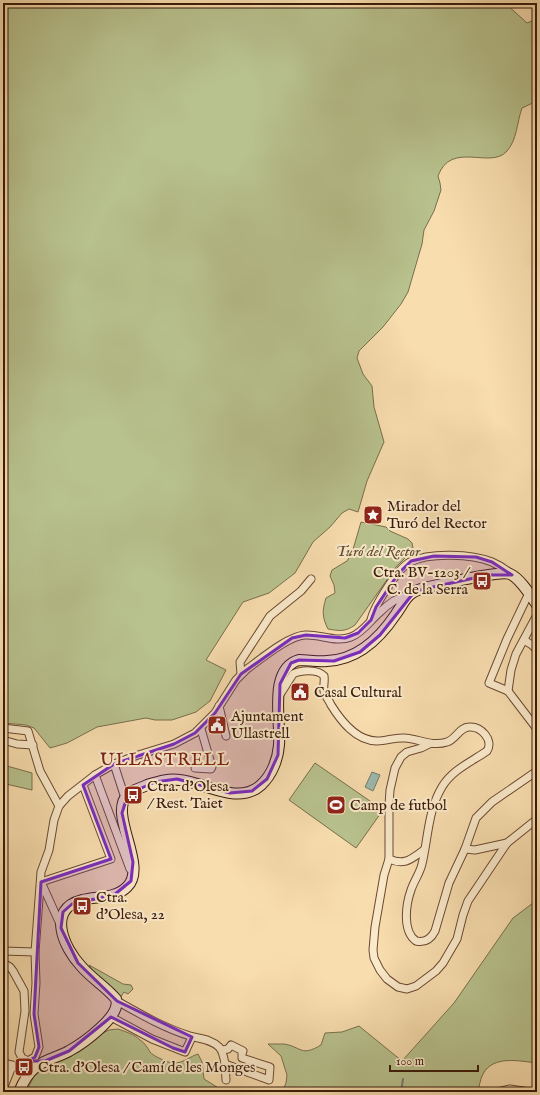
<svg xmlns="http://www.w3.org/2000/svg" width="540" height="1095" viewBox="0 0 540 1095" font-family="'IM FELL English',serif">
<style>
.green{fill:#b8c28e;stroke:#796e4c}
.water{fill:#9dbbaf;stroke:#757a6d}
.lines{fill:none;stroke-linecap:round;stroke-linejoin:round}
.stream{stroke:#757a6d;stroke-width:2}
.street-casing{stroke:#6a4a32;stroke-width:9}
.secondary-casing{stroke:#3a1909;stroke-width:12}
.street{stroke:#fae9ca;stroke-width:7}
.secondary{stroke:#fae9ca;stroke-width:10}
.marked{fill:#7b2cbf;fill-opacity:0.2;stroke:#7b2cbf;stroke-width:3;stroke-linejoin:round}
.labels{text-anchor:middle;stroke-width:4;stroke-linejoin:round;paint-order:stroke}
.poi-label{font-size:15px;fill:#3a1909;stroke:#fae9ca;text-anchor:start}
.park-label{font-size:15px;font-style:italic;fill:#604c31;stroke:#fae9ca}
.quarter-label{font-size:17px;letter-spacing:1px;fill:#7a1f14;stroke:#fae9ca}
</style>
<rect width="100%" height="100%" fill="#f8ddae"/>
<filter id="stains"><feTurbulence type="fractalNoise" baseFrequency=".005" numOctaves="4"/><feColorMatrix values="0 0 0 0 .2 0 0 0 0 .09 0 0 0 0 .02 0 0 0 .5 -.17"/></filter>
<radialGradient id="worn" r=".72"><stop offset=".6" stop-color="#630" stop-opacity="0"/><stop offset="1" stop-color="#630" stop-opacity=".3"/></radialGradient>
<!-- green -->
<g class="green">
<path d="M3,3H505L527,23L537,19V101L522,108C517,122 517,140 507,151C491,170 451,140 438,176L440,183L441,190L434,211L424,230L422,244L408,292L401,304L383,327L359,351L357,358L363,374L372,386L374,407L384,442L367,481L358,512L349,509L342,513L330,527L313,542L295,573L269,593L243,602L206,660L226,670L210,701L196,712L172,720H155L146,718L97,727L67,743L50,748L34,728L26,725L3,723Z"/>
<path d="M361,522L386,527L390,531L408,539L412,543L413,548L408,555L396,567L355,625C345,632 340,631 328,629C322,617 322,611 326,598L335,593L334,585L330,576L332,570L347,561L352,553Z"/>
<path d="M315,763L383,810L356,848L289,800Z"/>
<path d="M3,764L7,766L32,773V790L6,784L3,785Z"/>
<path d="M537,900V1063C519,1061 493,1055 483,1074C480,1079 480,1086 477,1092H282L286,1083L287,1075L281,1056L268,1044C273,1044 279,1044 284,1044C302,1047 301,1057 321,1045L325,1033L342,1032L359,1026L402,1061L454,1003L513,918Z"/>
<path d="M89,965L123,984L131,985L133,989L128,994L124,992L120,998L95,975Z"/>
<path d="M118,1029C126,1032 134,1034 140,1040C145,1043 147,1047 150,1052C153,1056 170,1064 175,1063C183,1063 191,1056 198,1054L202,1062L204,1079L225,1092H26L33,1078L39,1071L82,1050L101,1034L109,1030Z"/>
</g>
<!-- water -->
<path class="water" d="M372,772L380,775L373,791L365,787Z"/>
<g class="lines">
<!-- stream -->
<path class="stream" d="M401,1092L403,1079"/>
<!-- street casing -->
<g class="street-casing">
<g id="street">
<path d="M371,620C374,606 398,568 410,562C430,552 472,554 492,562C499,565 505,569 510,573"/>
<path d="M524,640L532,645L537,650"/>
<path d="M241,674L240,662L270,616L301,591L311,579"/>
<path d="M508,691L489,683L507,639L529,593"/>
<path d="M508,691L511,670L516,654L537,615"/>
<path d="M508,691L537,729"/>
<path d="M279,696L293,674C301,670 318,669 324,676C325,681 323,686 324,691C325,696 329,700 331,705C341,721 356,741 377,741C387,741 395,737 405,738C419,739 432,747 447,742C455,740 460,727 469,727C481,726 494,740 487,751C471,762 452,770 442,787C428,810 428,839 422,864C420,873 414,881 411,890C406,904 402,931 416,941C425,943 431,939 435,931L449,883L465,849L476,818L492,802L537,771"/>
<path d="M219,706L226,736"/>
<path d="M3,728L28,731L40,771L59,806"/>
<path d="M3,740L17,744L33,745"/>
<path d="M429,744L421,748L407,752L401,757L395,768L390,790L389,805V859L384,875L375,927L373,950L374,958L380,970L387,979L398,987L407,989L416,986L436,971L443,963L457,939L463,915L468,901L507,843L537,819"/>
<path d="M114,764L125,798"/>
<path d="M195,768L211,769L212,767L201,729"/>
<path d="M95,775L130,869"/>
<path d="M465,849L475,850L507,843"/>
<path d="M389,859C405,866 411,859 424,850"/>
<path d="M41,882L111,859L83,785"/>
<path d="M41,882L60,924"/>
<path d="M3,951L35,952"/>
<path d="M3,963L10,967L13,971L24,991L25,1011L19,1052L22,1058L28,1061"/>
<path d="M117,1001C140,1014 164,1028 190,1036C200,1039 211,1039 219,1047C223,1051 224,1058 225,1064L269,1080L270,1067L242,1058V1054L243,1051L231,1045L228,1049L222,1050"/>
<path d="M111,1017L152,1039L185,1052L192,1037"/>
<path d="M28,1061L35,1057L39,1047L34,1014L36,983L35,952L41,872L49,850L54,820L59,806L68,796L95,775L114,764L135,756L174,744L195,733L215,713L236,680L247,669C261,659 288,636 305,635C320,634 336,643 351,637C362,633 370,621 379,613C387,605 398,597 410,594"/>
<path d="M3,1063L16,1066"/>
<path d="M225,1064L226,1080"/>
<path d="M3,1071L29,1061"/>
<path d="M3,1089L11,1069"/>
<path d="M497,1092L510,1089L530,1092"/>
</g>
</g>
<!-- secondary casing -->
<g class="secondary-casing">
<path id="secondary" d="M19,1092C23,1082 28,1073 36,1067C45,1059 59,1057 69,1051C82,1044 122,1016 116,999C106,987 91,978 81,966C64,948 46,909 82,900C97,896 115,899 127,887C149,866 107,814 128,794C133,790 141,788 147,785C157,782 168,778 180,780C204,782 238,806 261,785C272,775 278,759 279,745C281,721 268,669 299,660C308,660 318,662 327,661C357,660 380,638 396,614C406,600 406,593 424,588C439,585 500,570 510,574C520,578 531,596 537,605"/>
</g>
<!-- street -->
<use href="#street" class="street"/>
<!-- secondary -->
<use href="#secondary" class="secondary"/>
</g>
<!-- marked area -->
<path class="marked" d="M434,556L476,557L492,562L512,575H488L415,591L380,635L360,652L334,661L299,660L291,663L280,684L278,755L267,779L252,791L230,793L177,779L155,782L128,794L122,813L133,862L131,881L114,895L72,904L63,912L61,928L78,963L117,1001L192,1037L185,1052L173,1048L111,1017L69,1051L45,1061H28L35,1057L39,1047L34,1014L41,882L111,859L83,785L114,764L174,744L195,733L215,713L241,674L292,638L306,635L345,638L358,633L371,620L376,607L398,574L411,561Z"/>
<!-- icons -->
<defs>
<g id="sight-square" transform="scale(1)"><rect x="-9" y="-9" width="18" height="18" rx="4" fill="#8f2418" stroke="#fae9ca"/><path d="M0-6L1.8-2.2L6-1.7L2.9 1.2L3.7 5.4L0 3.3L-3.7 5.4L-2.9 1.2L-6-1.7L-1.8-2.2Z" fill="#fff"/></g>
<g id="bus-square" transform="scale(1)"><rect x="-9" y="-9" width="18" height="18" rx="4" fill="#8f2418" stroke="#fae9ca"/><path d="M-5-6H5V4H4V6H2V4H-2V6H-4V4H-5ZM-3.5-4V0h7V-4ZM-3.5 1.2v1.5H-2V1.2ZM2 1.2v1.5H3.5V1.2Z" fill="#fff"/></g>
<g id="civic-square" transform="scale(1)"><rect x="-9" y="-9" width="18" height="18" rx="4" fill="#8f2418" stroke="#fae9ca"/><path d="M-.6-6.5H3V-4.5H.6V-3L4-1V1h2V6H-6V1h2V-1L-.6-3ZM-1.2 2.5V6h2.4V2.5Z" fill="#fff"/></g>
<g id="stadium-square" transform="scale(1)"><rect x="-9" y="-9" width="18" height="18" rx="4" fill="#8f2418" stroke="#fae9ca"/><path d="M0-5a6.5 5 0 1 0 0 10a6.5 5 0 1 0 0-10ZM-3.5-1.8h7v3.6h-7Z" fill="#fff"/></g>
</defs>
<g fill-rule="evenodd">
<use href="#sight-square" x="373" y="515"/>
<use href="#bus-square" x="482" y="581"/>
<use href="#civic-square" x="300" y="692"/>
<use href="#civic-square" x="217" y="725"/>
<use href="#bus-square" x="133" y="795"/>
<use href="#stadium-square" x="336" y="805"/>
<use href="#bus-square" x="82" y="906"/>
<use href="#bus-square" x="24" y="1067"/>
</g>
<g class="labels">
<!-- poi labels -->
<g class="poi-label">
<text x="387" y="511">Mirador del<tspan x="387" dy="17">Turó del Rector</tspan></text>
<text x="468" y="577" text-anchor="end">Ctra. BV-1203 /<tspan x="468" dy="17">C. de la Serra</tspan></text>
<text x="314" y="697">Casal Cultural</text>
<text x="231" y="721">Ajuntament<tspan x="231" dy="17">Ullastrell</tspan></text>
<text x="147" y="791">Ctra. d'Olesa<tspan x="147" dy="17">/ Rest. Taiet</tspan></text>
<text x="350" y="810">Camp de futbol</text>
<text x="96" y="902">Ctra.<tspan x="96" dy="17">d'Olesa, 22</tspan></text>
<text x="38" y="1072">Ctra. d'Olesa / Camí de les Monges</text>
</g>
<!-- park labels -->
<g class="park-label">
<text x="378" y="556">Turó del Rector</text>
</g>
<!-- quarter labels -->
<g class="quarter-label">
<text x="165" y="765">ULLASTRELL</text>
</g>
</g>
<!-- margin -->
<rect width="540" height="1095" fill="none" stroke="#f8ddae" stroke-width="16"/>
<rect x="4" y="4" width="532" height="1087" fill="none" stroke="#3a1909" stroke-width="2"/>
<rect x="8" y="8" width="524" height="1079" fill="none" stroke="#3a1909"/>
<!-- scale -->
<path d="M390 1065v6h88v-6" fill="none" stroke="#3a1909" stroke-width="2"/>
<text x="396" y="1065" font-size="12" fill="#3a1909" stroke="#fae9ca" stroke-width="3" paint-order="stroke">100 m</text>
<rect width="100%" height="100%" filter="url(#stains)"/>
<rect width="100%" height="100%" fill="url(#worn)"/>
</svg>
